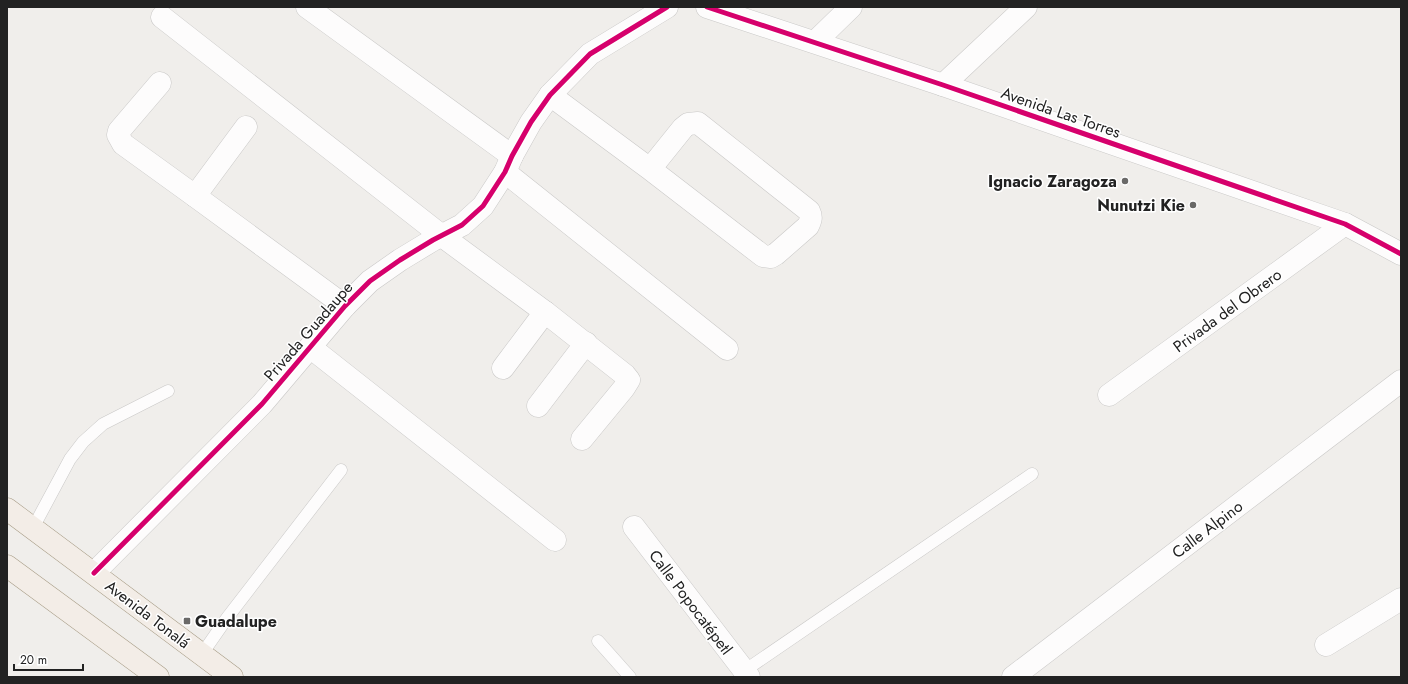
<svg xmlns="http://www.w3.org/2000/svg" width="1408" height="684" viewBox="0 0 1408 684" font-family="Jost,sans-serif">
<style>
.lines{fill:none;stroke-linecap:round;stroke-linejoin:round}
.service-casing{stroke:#c9c8c7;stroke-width:13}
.minor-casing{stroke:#c9c8c7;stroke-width:23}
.primary-casing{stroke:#a79c86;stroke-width:23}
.service{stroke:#fdfcfc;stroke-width:12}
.minor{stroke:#fdfcfc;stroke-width:22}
.primary{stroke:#f3ede7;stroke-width:22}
.cycleway-casing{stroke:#fff;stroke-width:8}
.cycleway{stroke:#d6006c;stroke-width:5}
.poi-dot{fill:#6a6968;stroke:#fff;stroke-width:1.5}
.labels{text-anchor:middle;stroke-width:3;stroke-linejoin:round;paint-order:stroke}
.street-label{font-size:16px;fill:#222;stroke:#fff}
.poi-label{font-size:16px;font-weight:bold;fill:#222;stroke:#fff;text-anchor:end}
</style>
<rect width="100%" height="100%" fill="#f0eeeb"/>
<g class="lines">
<!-- service casing -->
<g class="service-casing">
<g id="service">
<path d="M33,528L70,459L83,442L103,424L168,391"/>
<path d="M598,641L630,677"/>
<path d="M202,654L227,618L341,470"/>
<path d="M744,671L1032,474"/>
</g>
</g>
<!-- minor casing -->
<g class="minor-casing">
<g id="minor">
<path d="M307,7L512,156"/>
<path d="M707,7L943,85L1345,224L1401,254"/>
<path d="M162,17L442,236L545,312L625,375L629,380L624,388L582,439"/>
<path d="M815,42L851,7"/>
<path d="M160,83L119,131L118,135L123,144L195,196L345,306"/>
<path d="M943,85L1026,7"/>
<path d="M550,95L650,169L763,256L771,257L776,254L808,226C811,220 812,217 809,211L698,123L688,124L683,128L650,169"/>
<path d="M505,172L727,349"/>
<path d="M195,196L246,127"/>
<path d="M310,347L555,540"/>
<path d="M503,368L545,312"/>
<path d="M1109,395L1345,224"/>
<path d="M538,406L586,343"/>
<path d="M634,527L749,677"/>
<path d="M94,573L262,404L345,306L370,281L400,260L433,240L462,225L483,206L505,172L512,156L531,122L550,95L590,54L667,7"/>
<path d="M1326,645L1401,599"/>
<path d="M1013,677L1401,381"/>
</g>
</g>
<!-- primary casing -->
<g class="primary-casing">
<g id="primary">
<path d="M7,509L232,677"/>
<path d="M7,566L158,677"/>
</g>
</g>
<!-- service -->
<use href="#service" class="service"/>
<!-- minor -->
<use href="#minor" class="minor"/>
<!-- primary -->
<use href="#primary" class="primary"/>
<!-- cycleway casing -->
<g class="cycleway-casing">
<g id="cycleway">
<path d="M707,7L943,85L1345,224L1401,254"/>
<path d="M94,573L262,404L345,306L370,281L400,260L433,240L462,225L483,206L505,172L512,156L531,122L550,95L590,54L667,7"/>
</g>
</g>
<!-- cycleway -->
<use href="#cycleway" class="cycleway"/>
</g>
<!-- markers -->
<g class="poi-dot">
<circle cx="1125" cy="181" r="4"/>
<circle cx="1193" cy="205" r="4"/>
<rect x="183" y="617" width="8" height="8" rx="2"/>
</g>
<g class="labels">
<!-- street labels -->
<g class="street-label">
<text transform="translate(1061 112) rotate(19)" y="6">Avenida Las Torres</text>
<text transform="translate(1227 310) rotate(-36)" y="6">Privada del Obrero</text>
<text transform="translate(308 331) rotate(-49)" y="6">Privada Guadaupe</text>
<text transform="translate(1207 529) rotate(-37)" y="6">Calle Alpino</text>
<text transform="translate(691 602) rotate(53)" y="6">Calle Popocatépetl</text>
<text transform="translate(148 614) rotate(37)" y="6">Avenida Tonalá</text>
</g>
<!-- poi labels -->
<g class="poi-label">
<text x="1117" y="187">Ignacio Zaragoza</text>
<text x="1185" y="211">Nunutzi Kie</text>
<text x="195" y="627" text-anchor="start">Guadalupe</text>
</g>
</g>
<!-- border -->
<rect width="1408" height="684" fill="none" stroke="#222222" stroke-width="16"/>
<!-- scale -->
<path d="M14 664v6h69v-6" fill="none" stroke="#222222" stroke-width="2"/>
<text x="20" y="664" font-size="12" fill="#222222" stroke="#ffffff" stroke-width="3" paint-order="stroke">20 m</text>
</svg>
